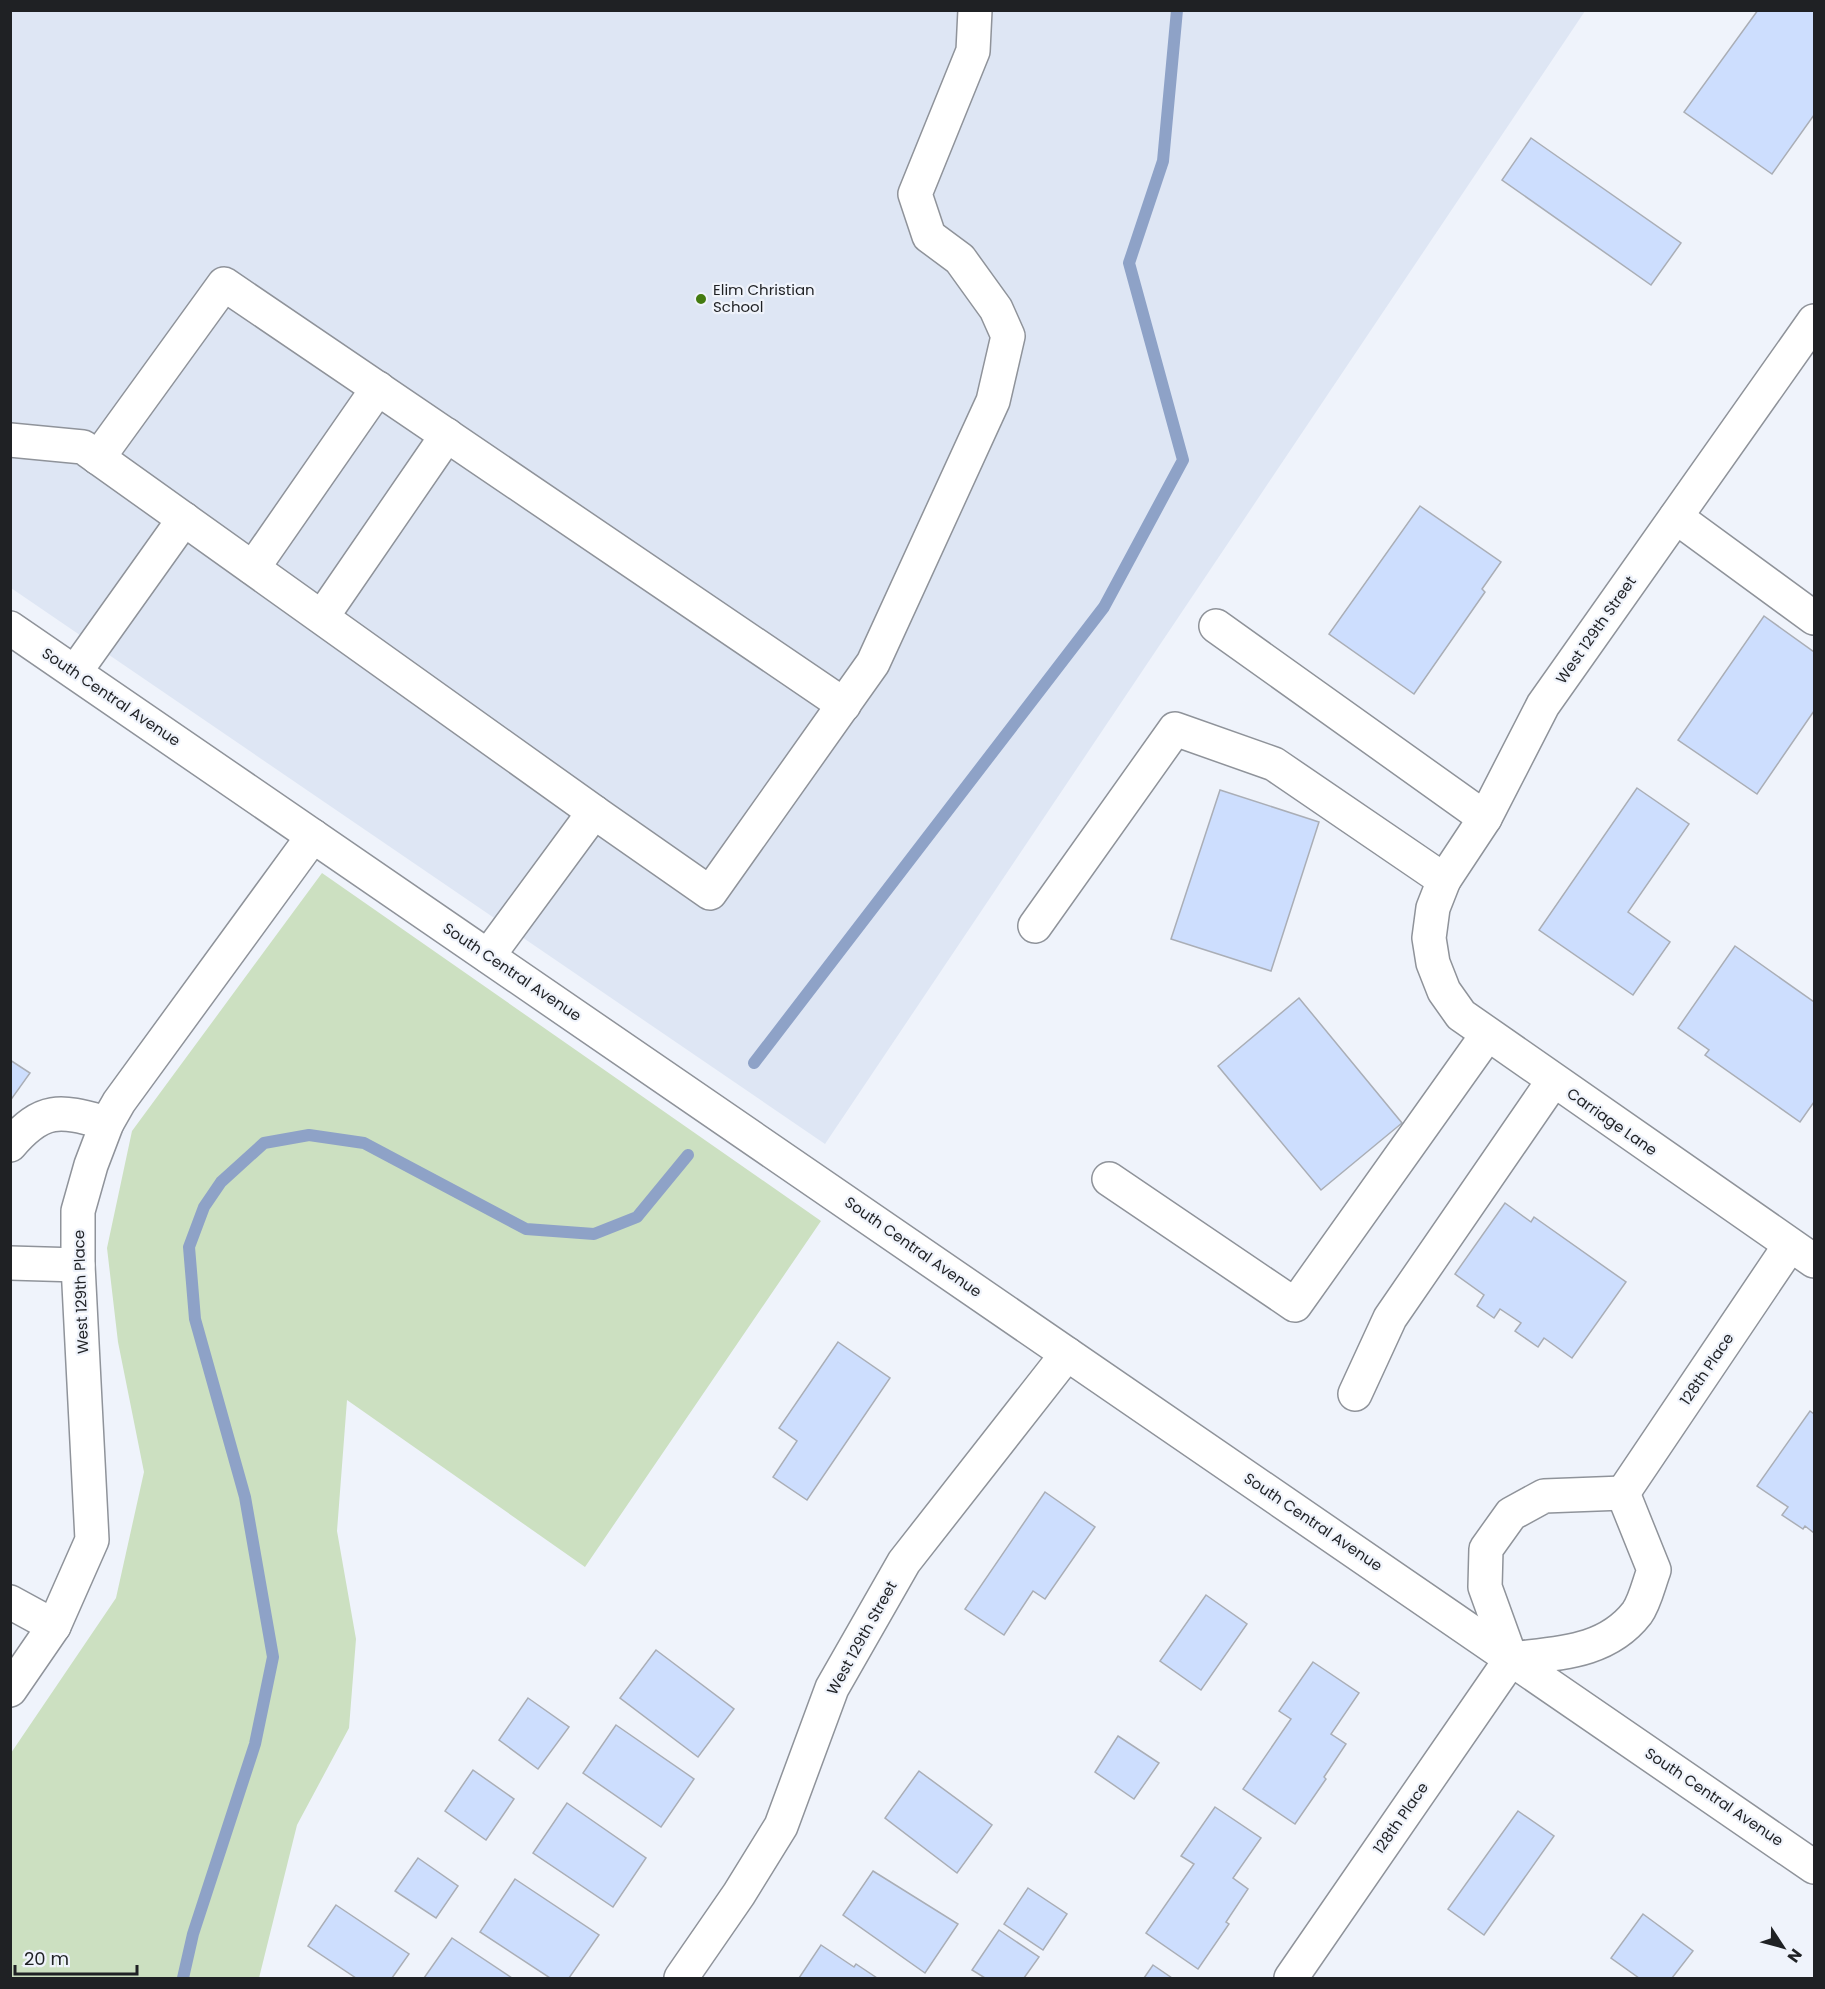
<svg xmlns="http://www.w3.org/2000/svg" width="1825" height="1989" viewBox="0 0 1825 1989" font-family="Poppins,sans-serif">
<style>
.built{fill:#dee6f4}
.green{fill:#cce0c1}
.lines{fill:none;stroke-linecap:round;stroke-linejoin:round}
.stream{stroke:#8ea2c7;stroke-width:12}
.building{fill:#cddefe;stroke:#aaaeb6;stroke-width:1.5}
.minor-casing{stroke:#8f939a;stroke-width:36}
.minor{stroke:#fff;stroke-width:33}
.poi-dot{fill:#437b10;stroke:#eff3fb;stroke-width:2}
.labels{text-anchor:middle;stroke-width:4.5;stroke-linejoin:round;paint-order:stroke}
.poi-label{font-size:15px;fill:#1f2124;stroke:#eff3fb;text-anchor:start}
.street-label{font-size:15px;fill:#1f2124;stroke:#eff3fb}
</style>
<rect width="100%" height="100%" fill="#eff3fb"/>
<!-- built -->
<path class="built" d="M10,11H1585L825,1144L11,588Z"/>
<!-- green -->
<path class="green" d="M322,873L821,1221L585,1567L347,1400L337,1531L356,1639L349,1728L297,1825L259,1978H11V1753L116,1598L144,1472L118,1342L107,1248L132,1131Z"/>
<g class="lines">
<!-- stream -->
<g class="stream">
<path d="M754,1063L1104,607L1183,460L1129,263L1163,161L1177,10"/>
<path d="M183,1978L193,1934L255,1744L273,1657L245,1497L195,1319L189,1247L204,1207L221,1182L264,1143L309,1135L364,1143L526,1229L594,1234L637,1217L688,1155"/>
</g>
</g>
<!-- building -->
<g class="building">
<path d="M1758,10H1814V115L1772,174L1684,112Z"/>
<path d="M1531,138L1681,243L1651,285L1502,180Z"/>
<path d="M1420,506L1501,562L1482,589L1485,592L1414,694L1329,634Z"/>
<path d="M1764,616L1814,652V711L1757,794L1678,740Z"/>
<path d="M1637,788L1689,824L1628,912L1670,942L1633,995L1539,930Z"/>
<path d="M1220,790L1319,822L1271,971L1171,939Z"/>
<path d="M1735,946L1814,1002V1102L1800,1122L1705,1055L1709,1050L1678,1028Z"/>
<path d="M1299,998L1402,1123L1321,1190L1218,1066Z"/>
<path d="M10,1060L30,1073L10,1101Z"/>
<path d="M1505,1203L1531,1222L1534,1217L1626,1282L1572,1358L1544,1338L1538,1347L1515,1331L1521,1323L1500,1309L1494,1318L1477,1306L1484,1295L1455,1274Z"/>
<path d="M838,1342L890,1378L807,1500L773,1477L797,1441L779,1428Z"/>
<path d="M1810,1411L1814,1414V1533L1805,1526L1803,1529L1782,1515L1788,1507L1757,1486Z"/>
<path d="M1045,1492L1095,1527L1045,1599L1033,1591L1004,1635L965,1609Z"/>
<path d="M1206,1595L1247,1624L1201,1690L1160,1661Z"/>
<path d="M656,1650L734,1709L698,1757L620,1698Z"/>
<path d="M1313,1662L1359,1693L1331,1734L1346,1744L1324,1777L1326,1779L1295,1824L1243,1789L1291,1719L1279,1711Z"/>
<path d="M528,1698L569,1727L538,1769L499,1740Z"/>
<path d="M616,1725L694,1779L661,1827L583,1773Z"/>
<path d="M1118,1736L1159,1763L1134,1799L1095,1772Z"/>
<path d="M473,1770L514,1799L486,1840L445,1811Z"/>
<path d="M919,1771L992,1825L957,1873L885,1818Z"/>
<path d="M567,1803L646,1858L613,1907L533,1853Z"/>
<path d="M1215,1807L1261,1838L1233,1878L1248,1889L1226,1922L1229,1924L1198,1969L1146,1933L1194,1864L1181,1856Z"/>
<path d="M1518,1811L1554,1836L1484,1935L1448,1909Z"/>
<path d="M418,1858L458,1886L436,1918L395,1891Z"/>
<path d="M873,1871L958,1924L925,1973L843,1915Z"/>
<path d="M515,1879L599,1935L569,1978H550L480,1932Z"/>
<path d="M1028,1888L1067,1914L1043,1950L1004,1924Z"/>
<path d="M336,1905L409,1954L392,1978H356L308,1946Z"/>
<path d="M1643,1914L1693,1951L1672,1978H1639L1611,1958Z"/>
<path d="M999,1930L1039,1957L1024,1978H985L972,1970Z"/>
<path d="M452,1938L512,1978H424Z"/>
<path d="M821,1945L854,1967L856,1964L877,1978H799Z"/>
<path d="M1153,1965L1172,1978H1144Z"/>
</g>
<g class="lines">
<!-- minor casing -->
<g class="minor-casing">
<g id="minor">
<path d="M1814,321L1543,705L1485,818L1444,880L1433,908L1429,938L1433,963L1444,991L1461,1015L1814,1261"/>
<path d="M10,440L83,447L594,812"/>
<path d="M98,458L224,284L844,705"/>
<path d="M1676,517L1814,618"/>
<path d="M253,568L378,388"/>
<path d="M322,617L447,435"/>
<path d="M1216,626L1485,818"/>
<path d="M10,628L1814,1867"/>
<path d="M75,672L184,519"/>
<path d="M1035,926L1175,729L1274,764L1444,880"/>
<path d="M488,956L594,812L710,893L873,663L993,401L1008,336L996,309L960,259L929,236L915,194L973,51L975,10"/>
<path d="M10,1145C44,1105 61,1111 107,1123"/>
<path d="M1109,1179L1295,1305L1487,1035"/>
<path d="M10,1263L78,1265"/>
<path d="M1355,1394L1390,1318L1553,1081"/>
<path d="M1623,1493L1790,1245"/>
<path d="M10,1602L54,1626"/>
<path d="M1511,1659L1485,1587L1486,1549L1511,1514L1544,1496L1623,1493"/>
<path d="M10,1690L54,1626L92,1540L78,1265V1211L91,1165L107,1123L119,1102L313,836"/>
<path d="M681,1978L739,1894L781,1826L832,1688L904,1562L1067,1354"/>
<path d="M1291,1978L1511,1659C1558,1653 1606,1653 1637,1613C1645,1602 1649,1583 1654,1570L1623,1493"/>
</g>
</g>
<!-- minor -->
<use href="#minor" class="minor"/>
</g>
<!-- markers -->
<circle class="poi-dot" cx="701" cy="299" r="6"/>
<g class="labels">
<!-- poi labels -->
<g class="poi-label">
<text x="713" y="295">Elim Christian<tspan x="713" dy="17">School</tspan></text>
</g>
<!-- street labels -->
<g class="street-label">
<text transform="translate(1596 630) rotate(-55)" y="5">West 129th Street</text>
<text transform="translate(111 697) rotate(34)" y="5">South Central Avenue</text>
<text transform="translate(512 972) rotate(34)" y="5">South Central Avenue</text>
<text transform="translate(1612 1122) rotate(35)" y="5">Carriage Lane</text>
<text transform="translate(913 1247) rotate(35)" y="5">South Central Avenue</text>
<text transform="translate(81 1292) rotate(-92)" y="5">West 129th Place</text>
<text transform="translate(1707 1369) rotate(-56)" y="5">128th Place</text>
<text transform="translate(1313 1522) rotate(34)" y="5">South Central Avenue</text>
<text transform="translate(862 1638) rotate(-61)" y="5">West 129th Street</text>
<text transform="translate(1714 1797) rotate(34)" y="5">South Central Avenue</text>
<text transform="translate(1401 1818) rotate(-55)" y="5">128th Place</text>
</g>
</g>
<!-- border -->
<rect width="1825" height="1989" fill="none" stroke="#1f2124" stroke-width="24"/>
<!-- north arrow -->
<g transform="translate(1783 1947) rotate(126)" stroke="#eff3fb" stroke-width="4.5" paint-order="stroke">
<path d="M0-4.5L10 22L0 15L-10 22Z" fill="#1f2124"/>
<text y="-9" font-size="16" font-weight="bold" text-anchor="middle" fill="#1f2124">N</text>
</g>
<!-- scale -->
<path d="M15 1965v9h122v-9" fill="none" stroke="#1f2124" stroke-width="3"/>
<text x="24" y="1965" font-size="18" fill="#1f2124" stroke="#eff3fb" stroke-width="4.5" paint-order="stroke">20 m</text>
</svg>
